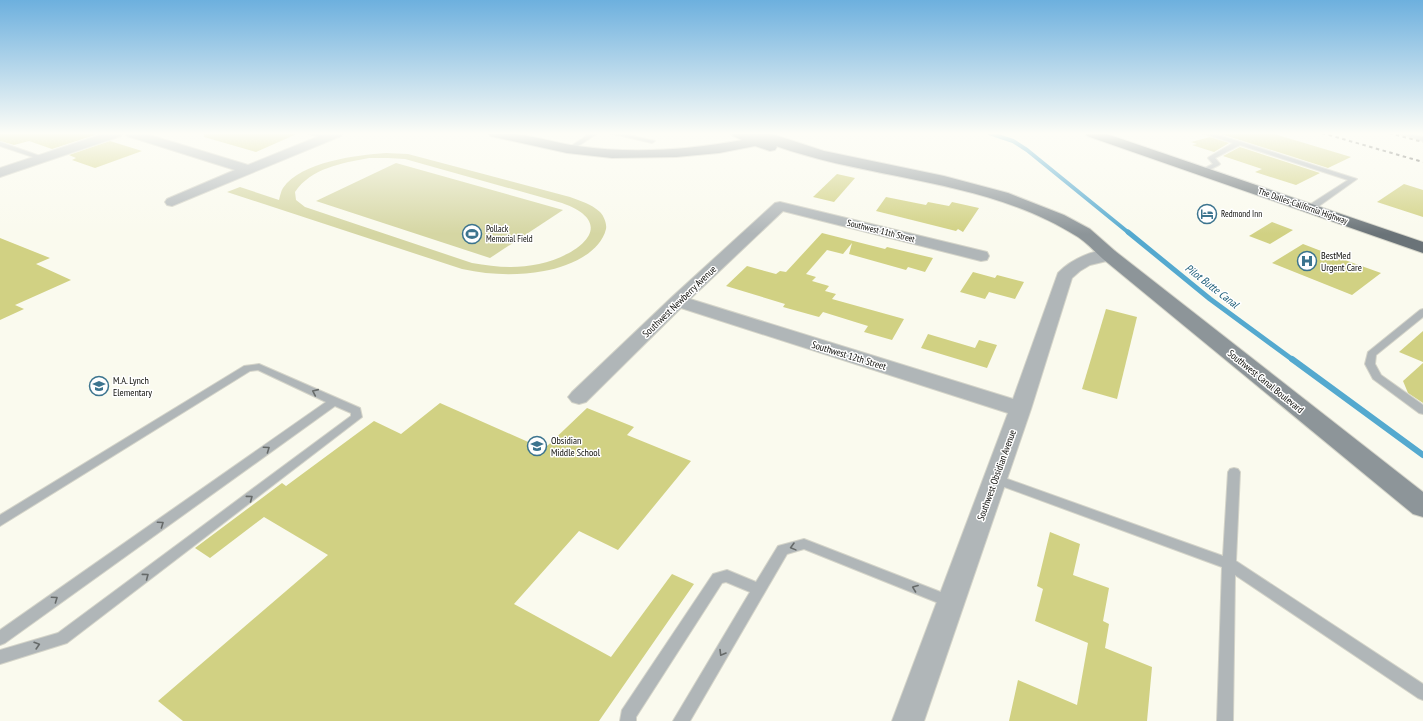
<svg xmlns="http://www.w3.org/2000/svg" width="1423" height="721" viewBox="0 0 1423 721" font-family="'PT Sans Narrow',sans-serif">
<style>
.green{fill:#d5d6a3;fill-rule:evenodd}
.lines{fill:none;stroke-linecap:round;stroke-linejoin:round}
.stream-far2{stroke:#54a9cf;stroke-width:4}
.stream-far1{stroke:#54a9cf;stroke-width:5}
.stream{stroke:#54a9cf;stroke-width:6}
.building{fill:#d1d183}
.service-casing{stroke:#d4d4c9;stroke-width:2}
.minor-casing{stroke:#d4d4c9;stroke-width:2}
.secondary-casing{stroke:#d4d4c9;stroke-width:2}
.trunk-casing{stroke:#d4d4c9;stroke-width:2}
.service{fill:#b0b6b8;fill-rule:evenodd}
.minor{fill:#b0b6b8;fill-rule:evenodd}
.secondary{fill:#8d9599;fill-rule:evenodd}
.trunk{fill:#6a7378;fill-rule:evenodd}
.rail{stroke:#484842;stroke-width:2;stroke-dasharray:3.5 3.5;stroke-linecap:butt}
.oneway{stroke:#666a69}
.labels{text-anchor:middle;stroke-width:3;stroke-linejoin:round;paint-order:stroke}
.far-street-label{font-size:9px;fill:#0c0c08;stroke:#fff}
.far-poi-label{font-size:9px;fill:#0c0c08;stroke:#fff;text-anchor:start}
.poi-label{font-size:10px;fill:#0c0c08;stroke:#fff;text-anchor:start}
.street-label{font-size:10px;fill:#0c0c08;stroke:#fff}
.water-label{font-size:11px;font-style:italic;fill:#1b5c77;stroke:#fff}
</style>
<rect width="100%" height="100%" fill="#fafaee"/>
<!-- green -->
<g class="green">
<path d="M386,153L408,154L570,197C581,201 591,204 600,212C604,216 607,224 606,229C600,254 567,267 544,271C515,276 491,275 462,269L227,192L240,187L279,200C280,196 281,191 283,188C301,162 356,155 386,153ZM369,158H388L405,159L562,203C621,224 577,256 539,264C516,269 495,267 472,263L305,207L296,200L295,192C311,168 342,163 369,158Z"/>
<path d="M396,163L563,210L490,258L316,201Z"/>
</g>
<g class="lines">
<!-- stream-far2 -->
<path class="stream-far2" d="M989,133L1013,141L1027,150L1129,233"/>
<!-- stream-far1 -->
<path class="stream-far1" d="M1128,232L1210,299L1293,360"/>
<!-- stream -->
<path class="stream" d="M1292,359L1423,455"/>
</g>
<!-- building -->
<g class="building">
<path d="M0,133H94L95,135L52,149L29,141L14,145L0,141Z"/>
<path d="M204,133H299L256,152L204,137Z"/>
<path d="M1228,133H1271L1351,157L1328,168L1221,134Z"/>
<path d="M1210,137L1229,143L1214,152L1192,145L1197,144L1191,142Z"/>
<path d="M110,141L142,151L95,168L72,160L76,158L69,155Z"/>
<path d="M1240,147L1320,173L1296,185L1255,172L1262,169L1223,156Z"/>
<path d="M837,174L855,178L834,202L813,197Z"/>
<path d="M1404,184L1423,190V217L1377,202Z"/>
<path d="M886,197L926,205L928,202L949,206L952,202L979,208L963,232L958,229L956,231L876,211Z"/>
<path d="M1272,222L1293,230L1270,244L1249,236Z"/>
<path d="M822,233L885,249L887,247L933,258L925,272L908,267L906,270L849,254L852,243L843,254L827,250L806,274L816,277L812,281L829,286L825,291L836,294L832,299L904,319L892,340L864,332L868,326L823,312L819,317L783,307L785,304L726,286L747,266L776,274L780,271L786,272Z"/>
<path d="M0,238L50,258L36,264L71,280L15,305L24,309L0,320Z"/>
<path d="M1303,244L1342,259L1381,273L1352,295L1272,263Z"/>
<path d="M973,272L995,278L997,275L1024,282L1015,299L989,292L985,299L960,292Z"/>
<path d="M1106,309L1137,317L1117,399L1082,389Z"/>
<path d="M1423,331V362L1399,352Z"/>
<path d="M928,334L975,348L979,340L997,345L987,368L921,348Z"/>
<path d="M1423,363V403L1408,393L1403,381Z"/>
<path d="M440,403L544,449L587,408L634,427L627,435L691,461L618,550L579,531L514,604L611,657L672,574L694,584L599,721H183L158,701L328,555L264,517L210,558L195,548L282,483L286,486L374,421L401,434Z"/>
<path d="M1050,532L1080,544L1073,575L1109,588L1103,621L1109,624L1105,648L1152,667L1147,721H1009L1018,680L1077,705L1088,643L1035,621L1043,589L1037,586Z"/>
</g>
<g class="lines">
<!-- service casing -->
<g class="service-casing">
<g id="service">
<path d="M307,133H316L329,137L326,139Z"/>
<path d="M591,133H598L572,150H568V148Z"/>
<path d="M609,133H620L655,141L652,143Z"/>
<path d="M1202,133H1211L1241,142L1357,179L1312,211H1306V207L1348,180L1240,145L1215,158L1220,164L1219,165L1205,172H1201V170L1213,164L1208,158L1209,157L1233,143Z"/>
<path d="M1397,133H1406L1423,137V141Z"/>
<path d="M0,142L43,157L44,158L39,159L0,146Z"/>
<path d="M1423,309V317L1376,355L1375,364L1381,375L1423,405V414L1419,413L1373,379L1365,364L1368,352L1420,310Z"/>
<path d="M259,364L360,408L362,417L67,643L0,664V650L58,633L351,416V413L335,406L5,643L0,645V630L326,402L258,370L250,371L0,526V515L244,366Z"/>
<path d="M1234,468L1238,469L1240,472L1236,561L1423,684V700L1418,698L1235,575L1233,721H1217L1222,567L991,482L989,479L991,476L995,475L999,476L1223,556L1228,472L1230,469Z"/>
<path d="M804,539L956,598L958,602L956,606L951,608L804,549L787,554L690,721H673L750,592L726,582L722,583L636,717V721H620L622,710L713,574L727,570L756,582L778,546Z"/>
</g>
</g>
<!-- minor casing -->
<g class="minor-casing">
<g id="minor">
<path d="M106,133H123L121,136L0,177V168Z"/>
<path d="M125,133H143L248,165L327,133H343L341,136L172,206L167,205L165,202L167,199L235,170L127,136Z"/>
<path d="M780,202L987,252L989,256L987,260L981,261L783,211L690,299L1013,399L1058,273C1070,260 1096,247 1115,251L1117,255L1115,259L1090,265L1080,271L1072,278L1031,409L924,721H892L1008,413L681,308L586,402L579,404L572,402L568,397L572,392L672,297L775,203Z"/>
</g>
</g>
<!-- secondary casing -->
<g class="secondary-casing">
<path id="secondary" d="M488,133C518,130 548,142 578,146C632,154 688,150 742,140L733,136L731,133L752,134L751,133H769L824,151L944,176L1008,193L1064,215L1090,229L1115,251L1423,492V517L1413,514L1103,259C1094,251 1087,243 1078,237C987,179 875,181 776,146L777,147L775,150L770,151L755,146L719,153L676,157L612,158L567,153L490,136Z"/>
</g>
<!-- trunk casing -->
<g class="trunk-casing">
<path id="trunk" d="M1085,133H1104L1423,242V253L1087,136Z"/>
</g>
<!-- service -->
<use href="#service" class="service"/>
<!-- minor -->
<use href="#minor" class="minor"/>
<!-- secondary -->
<use href="#secondary" class="secondary"/>
<!-- trunk -->
<use href="#trunk" class="trunk"/>
<!-- rail -->
<g class="rail">
<path d="M1322,133L1423,162"/>
<path d="M1389,133L1423,142"/>
</g>
</g>
<!-- one-way arrows -->
<defs><path id="oneway-chevron" d="M-2-3.5L2.5 0L-2 3.5" fill="none" stroke-width="1.6" stroke-linecap="round" stroke-linejoin="round"/></defs>
<g class="oneway">
<use href="#oneway-chevron" transform="translate(315 392) rotate(-156)"/>
<use href="#oneway-chevron" transform="translate(267 449) rotate(-35)"/>
<use href="#oneway-chevron" transform="translate(250 498) rotate(-37)"/>
<use href="#oneway-chevron" transform="translate(161 524) rotate(-35)"/>
<use href="#oneway-chevron" transform="translate(793 547) rotate(165)"/>
<use href="#oneway-chevron" transform="translate(146 576) rotate(-37)"/>
<use href="#oneway-chevron" transform="translate(915 588) rotate(-159)"/>
<use href="#oneway-chevron" transform="translate(55 599) rotate(-35)"/>
<use href="#oneway-chevron" transform="translate(37 645) rotate(-17)"/>
<use href="#oneway-chevron" transform="translate(722 653) rotate(121)"/>
</g>
<!-- sky -->
<linearGradient id="sky" x2="0" y2="1"><stop stop-color="#6db0de"/><stop offset="0.57" stop-color="#fdfdf7"/><stop offset="1" stop-color="#fdfdf7" stop-opacity="0"/></linearGradient>
<rect width="1423" height="234" fill="url(#sky)"/>
<!-- icons -->
<defs>
<g id="hotel-ring" transform="scale(1)"><circle r="9.5" fill="#fff" stroke="#3c748e" stroke-width="1.5"/><path d="M-6-4.5h1.5V1H6V5H4.5V3h-9V5H-6ZM-4 0a1.8 1.8 0 1 1 3.6 0ZM.5 0V-2.5h3Q6-2.5 6 0Z" fill="#3c748e"/></g>
<g id="stadium-ring" transform="scale(1)"><circle r="9.5" fill="#fff" stroke="#3c748e" stroke-width="1.5"/><path d="M0-5a6.5 5 0 1 0 0 10a6.5 5 0 1 0 0-10ZM-3.5-1.8h7v3.6h-7Z" fill="#3c748e"/></g>
<g id="hospital-ring" transform="scale(1)"><circle r="9.5" fill="#fff" stroke="#3c748e" stroke-width="1.5"/><path d="M-5-5h3v3.5h4V-5h3V5h-3V1.5h-4V5h-3Z" fill="#3c748e"/></g>
<g id="school-ring" transform="scale(1)"><circle r="9.5" fill="#fff" stroke="#3c748e" stroke-width="1.5"/><path d="M0-5L7-2L0 1L-7-2ZM-4 1L0 2.5L4 1V4Q0 6-4 4Z" fill="#3c748e"/></g>
</defs>
<g fill-rule="evenodd">
<use href="#hotel-ring" x="1207" y="214"/>
<use href="#stadium-ring" x="472" y="234"/>
<use href="#hospital-ring" x="1307" y="261"/>
<use href="#school-ring" x="99" y="386"/>
<use href="#school-ring" x="537" y="446"/>
</g>
<g class="labels">
<!-- far-street labels -->
<g class="far-street-label">
<text transform="translate(1303 206) rotate(19)" y="3">The Dalles-California Highway</text>
<text transform="translate(881 231) rotate(14)" y="3">Southwest 11th Street</text>
</g>
<!-- far-poi labels -->
<g class="far-poi-label">
<text x="1221" y="217">Redmond Inn</text>
<text x="486" y="232">Pollack<tspan x="486" dy="10">Memorial Field</tspan></text>
</g>
<!-- poi labels -->
<g class="poi-label">
<text x="1321" y="259">BestMed<tspan x="1321" dy="12">Urgent Care</tspan></text>
<text x="113" y="384">M.A. Lynch<tspan x="113" dy="12">Elementary</tspan></text>
<text x="551" y="444">Obsidian<tspan x="551" dy="12">Middle School</tspan></text>
</g>
<!-- street labels -->
<g class="street-label">
<text transform="translate(679 301) rotate(-44)" y="4">Southwest Newberry Avenue</text>
<text transform="translate(849 355) rotate(17)" y="4">Southwest 12th Street</text>
<text transform="translate(1266 381) rotate(39)" y="4">Southwest Canal Boulevard</text>
<text transform="translate(996 475) rotate(-70)" y="4">Southwest Obsidian Avenue</text>
</g>
<!-- water labels -->
<g class="water-label">
<text transform="translate(1212 286) rotate(38)" y="4">Pilot Butte Canal</text>
</g>
</g>
</svg>
